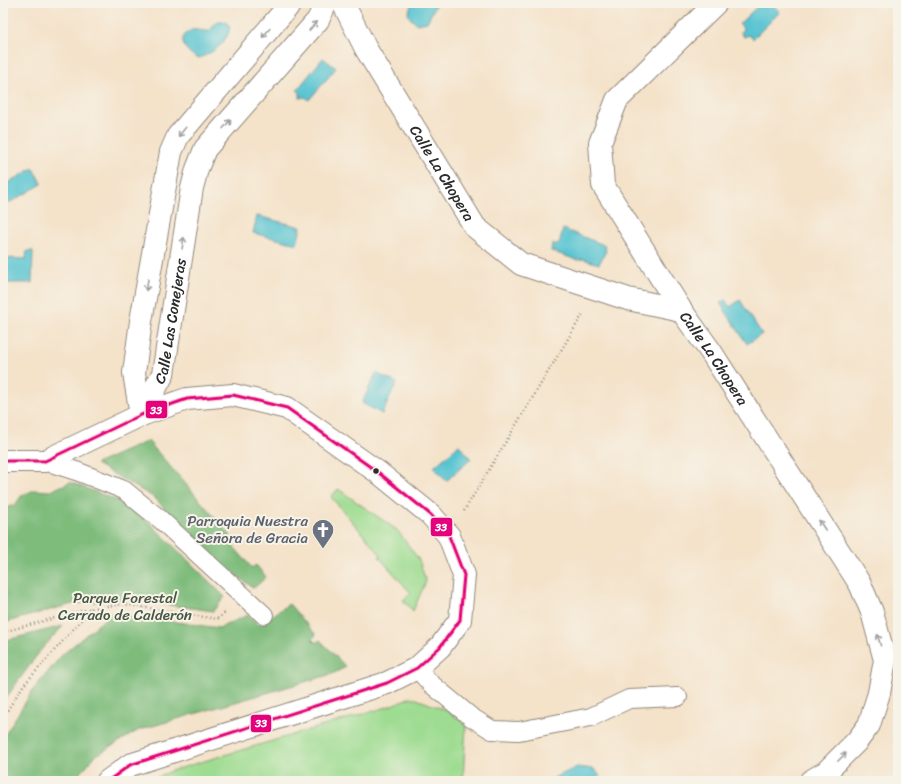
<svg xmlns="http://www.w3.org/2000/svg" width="901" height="784" viewBox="0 0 901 784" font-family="Sriracha,sans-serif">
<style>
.green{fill:#9edc91;stroke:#64845e}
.forest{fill:#7ebc7b;stroke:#547453}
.water{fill:#58c4d1;stroke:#42787e}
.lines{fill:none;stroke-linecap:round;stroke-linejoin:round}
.service-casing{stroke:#90867a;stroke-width:20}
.minor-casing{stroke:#90867a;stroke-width:24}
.tertiary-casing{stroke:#90867a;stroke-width:24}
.path{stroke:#90867a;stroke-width:2.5;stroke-dasharray:1 3;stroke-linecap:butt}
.service{stroke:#fff;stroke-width:18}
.minor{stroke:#fff;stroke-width:22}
.tertiary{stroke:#fff;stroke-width:22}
.bus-1-casing{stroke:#f7f3e8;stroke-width:6}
.bus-1{stroke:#e5007d;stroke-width:3}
.oneway{stroke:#a0a0a0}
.bus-dot{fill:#2b2b2b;stroke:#f7f3e8;stroke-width:1.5}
.labels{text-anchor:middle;stroke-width:4;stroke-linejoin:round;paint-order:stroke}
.street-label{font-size:15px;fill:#2b2b2b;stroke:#f7f3e8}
.worship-label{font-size:15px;fill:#5b616d;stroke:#f7f3e8;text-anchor:end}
.park-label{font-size:15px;fill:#485744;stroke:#f7f3e8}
.line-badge{stroke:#f7f3e8;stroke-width:1.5}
.badge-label{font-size:11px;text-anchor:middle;font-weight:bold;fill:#fff}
</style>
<rect width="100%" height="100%" fill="#f7f3e8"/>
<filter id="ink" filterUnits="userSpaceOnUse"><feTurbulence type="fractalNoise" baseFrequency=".025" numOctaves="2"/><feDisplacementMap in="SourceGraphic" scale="8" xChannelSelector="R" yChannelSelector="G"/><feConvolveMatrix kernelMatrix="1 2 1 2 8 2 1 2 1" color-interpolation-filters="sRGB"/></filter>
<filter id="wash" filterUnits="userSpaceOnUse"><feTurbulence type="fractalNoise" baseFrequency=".012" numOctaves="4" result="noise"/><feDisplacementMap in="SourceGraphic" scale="16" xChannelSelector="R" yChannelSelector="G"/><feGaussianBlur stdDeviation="0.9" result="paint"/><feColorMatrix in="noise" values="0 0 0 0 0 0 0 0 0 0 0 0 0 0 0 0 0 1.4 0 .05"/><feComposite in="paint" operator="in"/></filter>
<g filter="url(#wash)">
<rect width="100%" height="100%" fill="#f4e2c9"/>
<!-- green -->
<g class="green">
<path d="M338,489L397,530L419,560L426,581L413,611L403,600L411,593L379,557L381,555L331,497Z"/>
<path d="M411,697L446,710L466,724L463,781H148L174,770L387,707Z"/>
</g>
<!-- forest -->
<g class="forest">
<path d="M148,441L231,536L227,539L252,568L256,565L266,577L254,588L224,567L189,535L155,498L96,464Z"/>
<path d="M70,482L116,500L149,522L225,597L213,611L128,599L72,604L3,623V509L15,505L22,495L35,490L50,491Z"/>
<path d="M289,604L316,635L312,639L316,643L320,640L346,667L332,674L139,730L95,756L73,781H3V738L33,690L62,655L112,613L219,628L248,615L259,625Z"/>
<path d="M63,626L40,651L3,702V641Z"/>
</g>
<!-- water -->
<g class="water">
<path d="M412,3H437L427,22L417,24L410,18L408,13Z"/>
<path d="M761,3H771L780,12L753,39L749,35L744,37L741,33L743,28L739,24Z"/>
<path d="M220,22H227L230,28C227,43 213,53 199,58C190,56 175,41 188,32C194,27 202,32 210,31L215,23Z"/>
<path d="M323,58L336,68L309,100L305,97L300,98V92L297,90Z"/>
<path d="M33,168L42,184L9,203L3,193V186Z"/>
<path d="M257,216L301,227L297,244L253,233Z"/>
<path d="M563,229L604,245L606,251L599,264L583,259L577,260L551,251L552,244H559Z"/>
<path d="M27,251H33L32,283H3V258L26,259Z"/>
<path d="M725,300L730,307L740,300L762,334L747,344L720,303Z"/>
<path d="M376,373L397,383L382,414L362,403Z"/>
<path d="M459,445L471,459L446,481L434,467Z"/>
<path d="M577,767L594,769L600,776L593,781H548Z"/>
</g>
</g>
<g filter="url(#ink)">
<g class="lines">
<!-- service casing -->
<g class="service-casing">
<g id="service">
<path d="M45,461L79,472L124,490L161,520L264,615"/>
<path d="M417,668L430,683L471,717L492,730L519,731L591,717L629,699L678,697"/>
</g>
</g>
<!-- minor casing -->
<g class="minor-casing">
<g id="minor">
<path id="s1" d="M343,3L366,49L475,227L521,264L628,299L681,310"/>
<path id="s2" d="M716,3L617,100L600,143L603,185L681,310L711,352L860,584L872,612L885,660L879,693L869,725L857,741L826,772L811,781"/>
<path id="s3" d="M141,415L163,374L192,188L197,169L205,149L318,20L326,3"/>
<path d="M141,415L134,373L141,321L171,152L178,136L291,3"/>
</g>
</g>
<!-- tertiary casing -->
<g class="tertiary-casing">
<path id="tertiary" d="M3,461H45L141,415L187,399L233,395L287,408L379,473L431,515L449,536L464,575L460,620L440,647L417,668L387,683L130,765L108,781"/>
</g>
<!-- path -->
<g class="path">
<path d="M464,511L583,314"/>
<path d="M3,632L92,608"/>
<path d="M3,717L23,686L92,608L123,604L217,619L225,613"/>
</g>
<!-- service -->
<use href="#service" class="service"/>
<!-- minor -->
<use href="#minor" class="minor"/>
<!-- tertiary -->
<use href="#tertiary" class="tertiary"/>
<!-- bus-1 casing -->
<g class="bus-1-casing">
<path id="bus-1" d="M3,461H45L141,415L187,399L233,395L287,408L379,473L431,515L449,536L464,575L460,620L440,647L417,668L387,683L130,765L108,781"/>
</g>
<!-- bus-1 -->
<use href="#bus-1" class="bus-1"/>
</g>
<!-- one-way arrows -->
<defs><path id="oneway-shaft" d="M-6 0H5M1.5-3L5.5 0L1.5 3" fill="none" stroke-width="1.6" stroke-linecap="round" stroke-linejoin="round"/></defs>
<g class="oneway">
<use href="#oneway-shaft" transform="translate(313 26) rotate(-49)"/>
<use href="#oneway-shaft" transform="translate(266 33) rotate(130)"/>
<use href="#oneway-shaft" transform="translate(227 124) rotate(-49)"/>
<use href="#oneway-shaft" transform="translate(182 132) rotate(129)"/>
<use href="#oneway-shaft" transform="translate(183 243) rotate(-81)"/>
<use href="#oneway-shaft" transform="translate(147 285) rotate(100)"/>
<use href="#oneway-shaft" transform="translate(822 525) rotate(-123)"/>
<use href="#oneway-shaft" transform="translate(879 640) rotate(-105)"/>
<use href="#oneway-shaft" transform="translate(842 757) rotate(-45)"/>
</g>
</g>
<!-- icons -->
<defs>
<g id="church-pin" transform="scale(1.15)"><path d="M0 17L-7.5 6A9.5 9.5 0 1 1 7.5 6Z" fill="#6b7280" stroke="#f7f3e8"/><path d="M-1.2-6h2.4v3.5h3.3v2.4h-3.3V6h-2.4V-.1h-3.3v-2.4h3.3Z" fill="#fff"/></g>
</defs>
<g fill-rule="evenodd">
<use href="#church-pin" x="323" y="530"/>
</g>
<!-- markers -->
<circle class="bus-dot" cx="376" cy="471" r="3.5"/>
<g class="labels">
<!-- street labels -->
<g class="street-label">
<text dy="5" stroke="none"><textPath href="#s1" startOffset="197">Calle La Chopera</textPath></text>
<text dy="5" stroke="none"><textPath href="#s3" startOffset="100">Calle Las Conejeras</textPath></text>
<text dy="5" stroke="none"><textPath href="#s2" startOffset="433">Calle La Chopera</textPath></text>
</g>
<!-- worship labels -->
<g class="worship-label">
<text x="308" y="526">Parroquia Nuestra<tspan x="308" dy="17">Señora de Gracia</tspan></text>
</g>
<!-- park labels -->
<g class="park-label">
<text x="125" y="603">Parque Forestal<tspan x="125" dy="17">Cerrado de Calderón</tspan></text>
</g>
</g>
<g class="line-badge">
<rect x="145" y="400" width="23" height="19" rx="4" fill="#e5007d"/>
<rect x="430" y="517" width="23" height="20" rx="4" fill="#e5007d"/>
<rect x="250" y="714" width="22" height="19" rx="4" fill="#e5007d"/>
</g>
<g class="badge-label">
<text x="156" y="414">33</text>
<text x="441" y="531">33</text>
<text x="261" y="727">33</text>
</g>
<!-- margin -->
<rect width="901" height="784" fill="none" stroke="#f7f3e8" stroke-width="16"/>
</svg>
